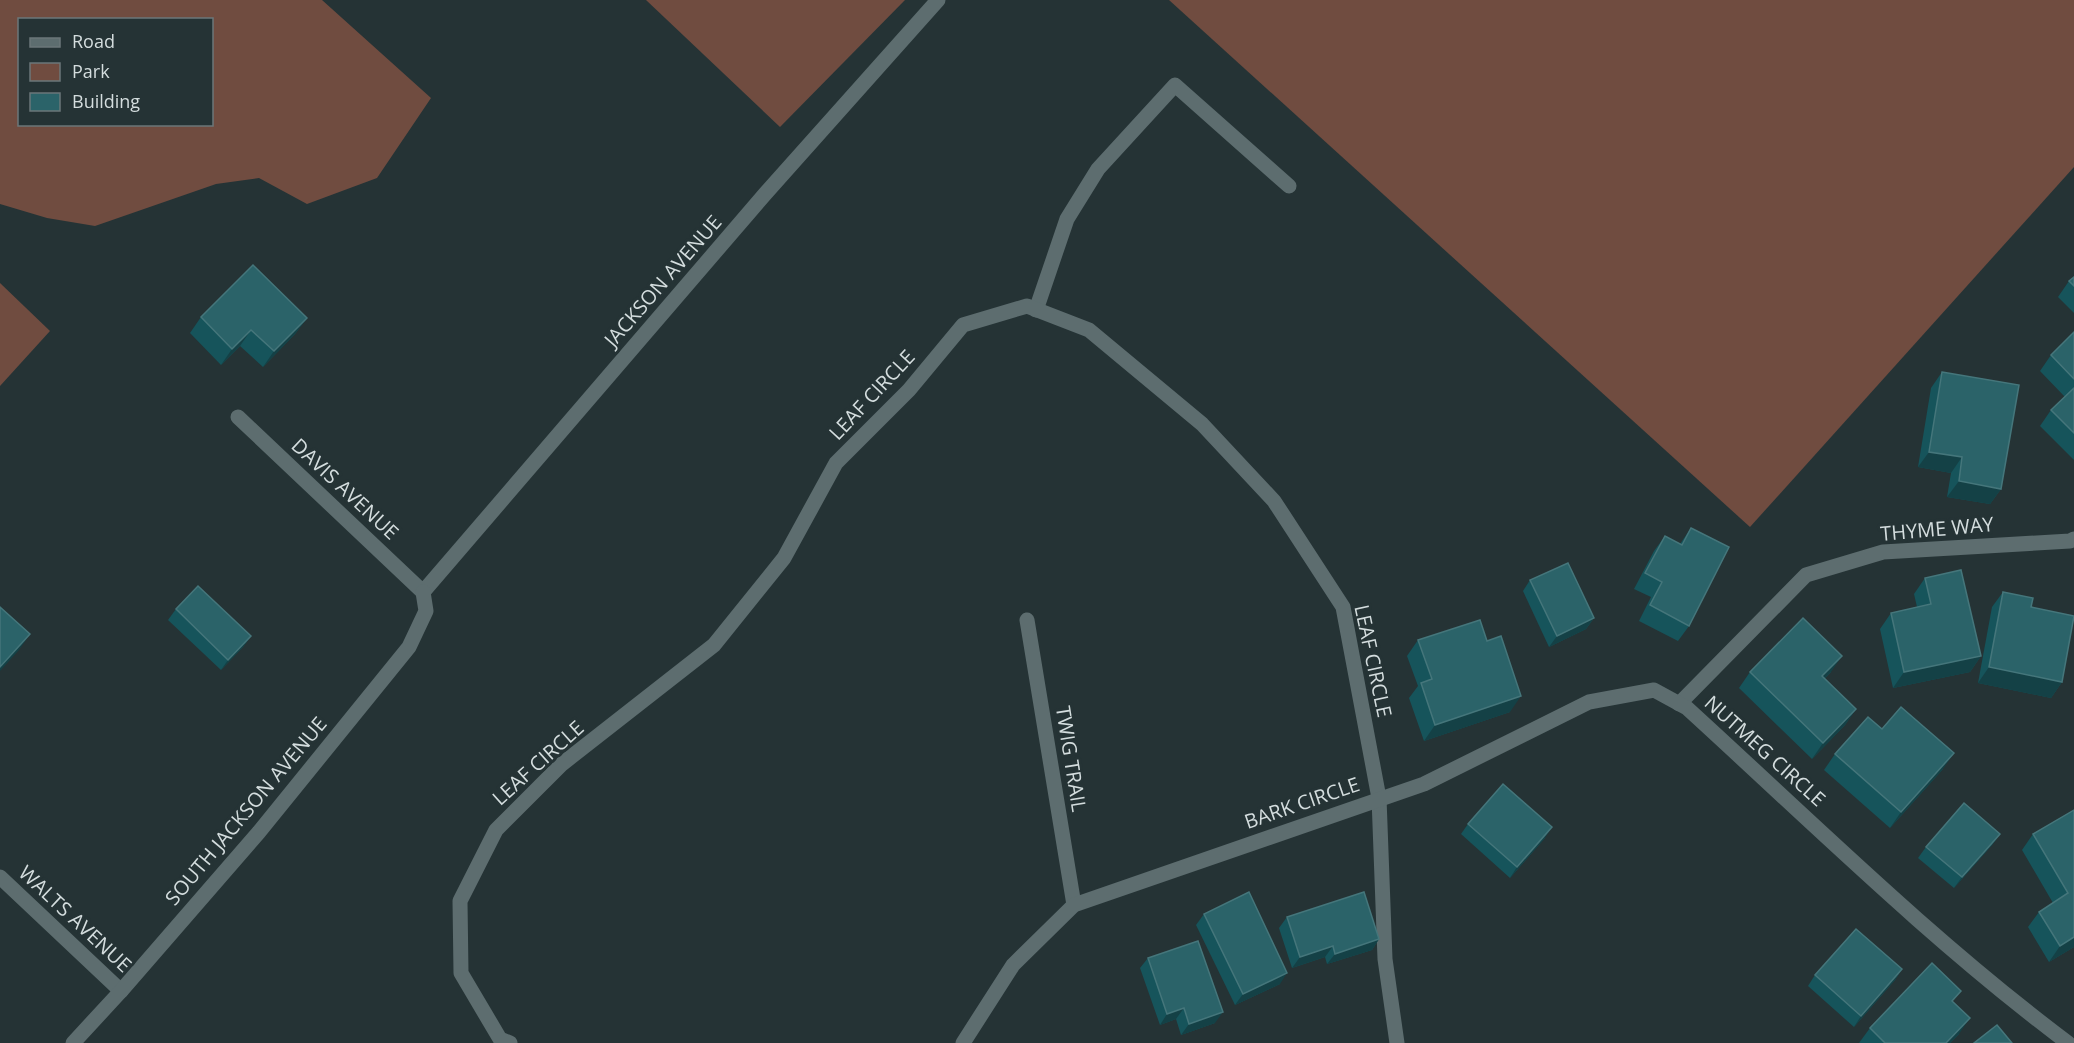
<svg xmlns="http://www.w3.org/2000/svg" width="2074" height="1043" viewBox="0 0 2074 1043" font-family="'Open Sans',sans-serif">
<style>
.green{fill:#704c40;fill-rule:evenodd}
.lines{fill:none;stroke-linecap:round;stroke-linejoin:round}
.lane{stroke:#5d6d6f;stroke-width:15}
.street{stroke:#5d6d6f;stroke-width:15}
.wall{fill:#16545b}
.shaded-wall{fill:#144146}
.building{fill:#2b6369;stroke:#45767b;stroke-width:1.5}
.labels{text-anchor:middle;stroke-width:6;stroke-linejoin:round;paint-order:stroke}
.street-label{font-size:20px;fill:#d4ddde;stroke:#253335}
</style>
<rect width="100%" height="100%" fill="#253335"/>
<!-- green -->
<g class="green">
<path d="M0,0H322L431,98L377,178L307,204L259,178L216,184L95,226L47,218L0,204ZM20,20H212V124H20Z"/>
<path d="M646,0H905L780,127Z"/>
<path d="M1169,0H2074V167L1750,527Z"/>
<path d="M0,283L50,331L0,386Z"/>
</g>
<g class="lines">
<!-- lane -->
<g class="lane">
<path d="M1036,310L1067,219L1098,169L1175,85L1289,186"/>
<path d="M238,417L423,592L765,194L938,0"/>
</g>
<!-- street -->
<g class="street">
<path d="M1027,620L1074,905"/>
<path d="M1679,704L1806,575L1883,552L2070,541L2074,539"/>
<path d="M0,877L121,991"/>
<path d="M73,1043L121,991L259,832L409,647L426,611L423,592"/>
<path d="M510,1043L500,1039L461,973L460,901L496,830L562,764L714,645L784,558L836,463L909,390L963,325L1027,306L1089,330L1202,424L1274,501L1343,607L1379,798L1385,959L1397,1043"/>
<path d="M963,1043L1013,965L1074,905L1424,784L1589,702L1654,690L1687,708C1812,822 1932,941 2068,1043"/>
</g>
</g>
<!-- wall -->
<g class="wall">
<path d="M2074,277V313L2058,297L2069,281Z"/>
<path d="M201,317L307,318L295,334L263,367L240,346L221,365L190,333Z"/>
<path d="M2074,332V460L2040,426L2051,410L2065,397L2040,371L2051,355Z"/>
<path d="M1942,372L2001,489L1990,504L1947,497L1951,473L1918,467L1931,388Z"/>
<path d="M1691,528L1689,626L1678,641L1639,621L1651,597L1634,589L1654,551L1665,536L1680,544Z"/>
<path d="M1925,578L1981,656L1970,672L1893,688L1880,629L1891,613L1917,607L1914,594Z"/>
<path d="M1530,580L1594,618L1586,629L1549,647L1523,591Z"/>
<path d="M2003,592L2031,607L2062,682L2051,698L1978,683L1992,607Z"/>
<path d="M176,609L251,636L243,647L221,670L168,620Z"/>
<path d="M1418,640L1510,712L1424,741L1409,698L1418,686L1407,656Z"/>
<path d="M1750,672H1831L1824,679L1856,709L1845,725L1812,759L1739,688Z"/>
<path d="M1882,729L1943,769L1890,828L1824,770L1835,754Z"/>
<path d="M2074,810V947L2049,962L2028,927L2039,912L2053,903L2022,850L2033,834Z"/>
<path d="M1468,824L1545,838L1510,878L1461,834Z"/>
<path d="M2000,834L1992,845L1954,888L1918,858L1926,847Z"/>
<path d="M1204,914L1280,984L1235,1005L1196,925Z"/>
<path d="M1287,917L1379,939L1372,950L1327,964L1325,957L1292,968L1279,928Z"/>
<path d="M1148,958L1215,1023L1181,1035L1176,1019L1160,1025L1140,968Z"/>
<path d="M1902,969L1895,980L1854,1027L1808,986L1815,975Z"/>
<path d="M1953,1003L1959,1034L1950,1043H1859L1870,1028Z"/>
</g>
<!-- shaded-wall -->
<g class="shaded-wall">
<path d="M307,318L295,334L263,367L274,351Z"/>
<path d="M251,330L240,346L221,365L232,349Z"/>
<path d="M1929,452L1962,457L1951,473L1918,467Z"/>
<path d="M1959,481L2001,489L1990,504L1947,497Z"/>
<path d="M1594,618L1586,629L1549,647L1557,636Z"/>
<path d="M30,634L19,650L0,671V667Z"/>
<path d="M251,636L243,647L221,670L228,660Z"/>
<path d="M1842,656L1831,672L1811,692L1822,676Z"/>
<path d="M1981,656L1970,672L1893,688L1904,672Z"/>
<path d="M1989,667L2062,682L2051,698L1978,683Z"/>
<path d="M1521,696L1510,712L1424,741L1435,725Z"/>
<path d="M1856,709L1845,725L1812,759L1823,743Z"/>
<path d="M1954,753L1943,769L1890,828L1901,812Z"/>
<path d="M1552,827L1545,838L1510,878L1517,867Z"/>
<path d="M2000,834L1992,845L1954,888L1962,877Z"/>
<path d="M2074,937V947L2049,962L2060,946Z"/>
<path d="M1379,939L1372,950L1327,964L1335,954Z"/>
<path d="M1333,946L1325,957L1292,968L1300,957Z"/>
<path d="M1902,969L1895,980L1854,1027L1861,1016Z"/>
<path d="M1287,973L1280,984L1235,1005L1243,994Z"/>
<path d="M1184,1008L1176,1019L1160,1025L1167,1014Z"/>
<path d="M1223,1012L1215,1023L1181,1035L1189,1024Z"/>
<path d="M1970,1018L1959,1034L1950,1043H1946Z"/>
</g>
<!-- building -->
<g class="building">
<path d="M253,265L307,318L274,351L251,330L232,349L201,317Z"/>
<path d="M2074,277V286L2069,281Z"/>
<path d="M2074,332V379L2051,355Z"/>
<path d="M1942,372L2019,385L2001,489L1959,481L1962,457L1929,452Z"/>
<path d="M2074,388V433L2051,410Z"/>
<path d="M1691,528L1729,547L1689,626L1650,605L1662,582L1645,573L1665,536L1682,545Z"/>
<path d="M1568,563L1594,618L1557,636L1530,580Z"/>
<path d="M1961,570L1981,656L1904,672L1891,613L1931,604L1925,578Z"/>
<path d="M198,586L251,636L228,660L176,609Z"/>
<path d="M2003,592L2033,598L2031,607L2074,616L2062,682L1989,667Z"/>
<path d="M0,607L30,634L0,667Z"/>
<path d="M1803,618L1842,656L1822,676L1856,709L1823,743L1750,672Z"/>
<path d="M1480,620L1487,641L1501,636L1521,696L1435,725L1421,683L1432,679L1418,640Z"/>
<path d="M1901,707L1954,753L1901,812L1835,754L1868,717L1882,729Z"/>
<path d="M1503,784L1552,827L1517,867L1468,824Z"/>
<path d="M1964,803L2000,834L1962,877L1926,847Z"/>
<path d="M2074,810V937L2060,946L2039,912L2068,893L2033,834Z"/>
<path d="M1249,892L1287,973L1243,994L1204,914Z"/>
<path d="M1364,892L1379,939L1335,954L1333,946L1300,957L1287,917Z"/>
<path d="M1856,929L1902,969L1861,1016L1815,975Z"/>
<path d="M1198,941L1223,1012L1189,1024L1184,1008L1167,1014L1148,958Z"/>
<path d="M1932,963L1961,991L1952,1001L1970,1018L1946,1043H1885L1870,1028Z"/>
<path d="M1997,1025L2012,1043H1974Z"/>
</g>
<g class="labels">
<!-- street labels -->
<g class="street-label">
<text transform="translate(663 281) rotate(-49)" y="7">JACKSON AVENUE</text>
<text transform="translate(872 395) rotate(-47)" y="7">LEAF CIRCLE</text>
<text transform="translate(345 489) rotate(43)" y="7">DAVIS AVENUE</text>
<text transform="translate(1937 529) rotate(-5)" y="7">THYME WAY</text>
<text transform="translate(1373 661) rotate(78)" y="7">LEAF CIRCLE</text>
<text transform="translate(1765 751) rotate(42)" y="7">NUTMEG CIRCLE</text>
<text transform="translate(1071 759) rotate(81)" y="7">TWIG TRAIL</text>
<text transform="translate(538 763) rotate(-42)" y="7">LEAF CIRCLE</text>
<text transform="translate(1302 803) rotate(-19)" y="7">BARK CIRCLE</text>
<text transform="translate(246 811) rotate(-50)" y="7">SOUTH JACKSON AVENUE</text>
<text transform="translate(75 919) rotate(43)" y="7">WALTS AVENUE</text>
</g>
</g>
<!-- legend -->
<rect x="18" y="18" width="195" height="108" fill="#253335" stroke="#6b7779" stroke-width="1.5"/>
<rect x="30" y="38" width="30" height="9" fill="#5d6d6f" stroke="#6b7779" stroke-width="1.5"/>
<text x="72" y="48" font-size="18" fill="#d4ddde">Road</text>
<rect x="30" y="63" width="30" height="18" fill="#704c40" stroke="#6b7779" stroke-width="1.5"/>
<text x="72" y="78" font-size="18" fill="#d4ddde">Park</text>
<rect x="30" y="93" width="30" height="18" fill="#2b6369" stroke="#6b7779" stroke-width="1.5"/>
<text x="72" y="108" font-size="18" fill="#d4ddde">Building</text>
</svg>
